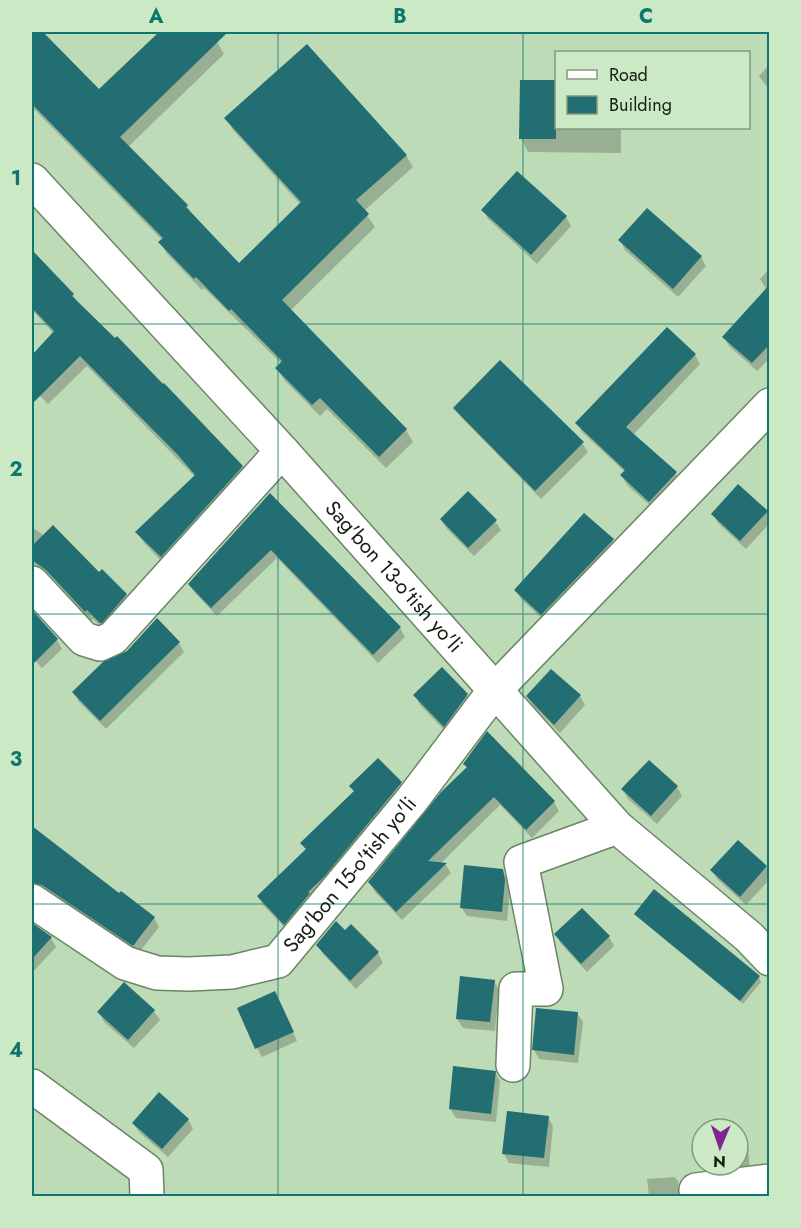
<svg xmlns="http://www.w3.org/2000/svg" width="801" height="1228" viewBox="0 0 801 1228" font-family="Jost,sans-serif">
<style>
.shadow{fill:#0003}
.building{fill:#236e72}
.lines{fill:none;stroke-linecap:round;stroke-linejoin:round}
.minor-casing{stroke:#6a8564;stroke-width:36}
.minor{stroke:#fff;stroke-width:33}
.grid{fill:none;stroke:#0f766e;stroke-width:1.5;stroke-opacity:0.55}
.labels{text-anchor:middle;stroke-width:6;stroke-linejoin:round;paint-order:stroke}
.street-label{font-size:21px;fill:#141f12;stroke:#cbe9c5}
.neatline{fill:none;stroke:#0f766e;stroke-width:2}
.grid-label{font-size:20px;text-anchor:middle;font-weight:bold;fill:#0f766e}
</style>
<rect width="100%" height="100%" fill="#bedbb8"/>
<!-- shadow -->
<g class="shadow">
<path d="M32,32L99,91L161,32H207L217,42L224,54L128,147L187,206L193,217L239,265L300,204L233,130L226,118L406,155L413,167L364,211L375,227L290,311L406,430L413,442L386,468L327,409L320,416L284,380L277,368L282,364L204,288L202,290L167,254L160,242L162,240L32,107Z"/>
<path d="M770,64V91L759,76Z"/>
<path d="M521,81L556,82V128H621V153L528,152L521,138Z"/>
<path d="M517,173L566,217L571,226L537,264L488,219L483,210Z"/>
<path d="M620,240L701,257L706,266L678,297L625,250Z"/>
<path d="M32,252L73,295L78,303L242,467L249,478L167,567L144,543L137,532L195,477L87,366L48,404L32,388V357L54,334L32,310Z"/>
<path d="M770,268V358L757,371L729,346L724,337L767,290L760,279Z"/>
<path d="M695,355L700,364L633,435L675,473L681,482L655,510L627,485L622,476L625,472L582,432L577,423Z"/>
<path d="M455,408L582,443L588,452L541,499L461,417Z"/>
<path d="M270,495L400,628L405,637L378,663L277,558L217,616L195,593L189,584Z"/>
<path d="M767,511L770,516V523L746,549L718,523L713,514Z"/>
<path d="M441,520L495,521L501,530L474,556L447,529Z"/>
<path d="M32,527L99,574L102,571L126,595L131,604L106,632L93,619L91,621L53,579L43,574L32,562Z"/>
<path d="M613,540L618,549L547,623L521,599L515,590Z"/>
<path d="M32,612L57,640L62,649L42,668L32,657Z"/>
<path d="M179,643L184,652L106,729L79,702L74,693Z"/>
<path d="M415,695H467L472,705L449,735L420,705Z"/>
<path d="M580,696L585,705L560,733L533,706L528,697Z"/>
<path d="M465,764L554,802L559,811L532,838L500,805L440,864L446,865L451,873L402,920L375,892L370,883L468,769Z"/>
<path d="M401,783L406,792L290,933L264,906L258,897L306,850L302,843L355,793L351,786Z"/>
<path d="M677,787L682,796L657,824L628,799L623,789Z"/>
<path d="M32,827L120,895L154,918L159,927L138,954L32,882Z"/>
<path d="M738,842L766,867L770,873V879L746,905L717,879L712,870Z"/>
<path d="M502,871L508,880L510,890L507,921L467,916L461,907Z"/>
<path d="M582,910L609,937L614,946L587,972L561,944L556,934Z"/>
<path d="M636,914L759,977L761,982L743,1004L639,918Z"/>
<path d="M32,924L51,938L56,947L32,973Z"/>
<path d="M351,926L378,953L383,963L356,989L323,954L317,945L345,932Z"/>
<path d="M494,981L499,990L495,1031L463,1028L457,1019Z"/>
<path d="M280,1002L297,1041L262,1057L257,1048Z"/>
<path d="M154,1011L160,1020L134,1048L104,1022L99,1012Z"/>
<path d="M577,1013L583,1022L578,1063L539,1059L534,1050Z"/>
<path d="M495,1072L500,1081L496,1122L456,1118L450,1109Z"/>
<path d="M548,1117L553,1126L549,1167L509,1163L504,1154Z"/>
<path d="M188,1119L193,1129L168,1157L139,1132L133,1123Z"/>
<path d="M738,1144H745L748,1148L750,1169L722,1172L719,1165H738Z"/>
<path d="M675,1177L678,1181L679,1196H649L647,1179Z"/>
</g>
<!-- building -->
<g class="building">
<path d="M32,32H43L99,89L159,32H228L120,137L188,205L186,207L239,263L301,202L224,118L307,44L407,155L356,200L369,214L282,300L407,429L379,457L320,398L312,405L275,368L282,361L231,309L229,311L196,277L194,279L158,242L163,238L32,104Z"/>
<path d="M520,80H556V139H519Z"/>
<path d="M517,171L567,216L531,255L481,210Z"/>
<path d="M647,208L702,256L673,289L618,240Z"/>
<path d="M32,250L74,294L72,296L115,338L117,336L163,384L164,383L243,466L161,557L135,532L195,475L178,455L80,356L32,404V355L54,331L32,308Z"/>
<path d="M770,284V344L752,363L722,337Z"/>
<path d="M667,327L696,354L626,427L677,472L649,502L620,475L625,470L575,423Z"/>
<path d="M500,360L584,442L535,491L453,408Z"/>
<path d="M738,484L768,511L740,541L711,514Z"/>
<path d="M468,491L497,520L468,548L440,519Z"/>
<path d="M270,493L401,627L373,655L271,550L211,608L188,584Z"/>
<path d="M584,513L614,539L541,615L514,590Z"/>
<path d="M53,525L99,572L102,569L127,594L102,623H100L87,610L85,612L46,570L32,560V546Z"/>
<path d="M32,610L58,639L32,665Z"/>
<path d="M157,618L180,642L100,721L72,692L104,661L127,651Z"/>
<path d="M442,667L468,694L444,727L413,695Z"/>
<path d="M551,669L581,695L554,725L526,696Z"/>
<path d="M487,731L555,801L526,830L494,797L428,861L447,863L396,912L368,882L441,792L467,767L463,764Z"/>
<path d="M378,758L402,782L324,877L308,892L310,893L284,925L257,896L306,849L300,843L354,791L349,786Z"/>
<path d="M649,760L678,786L651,816L621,789Z"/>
<path d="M32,826L119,893L121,891L155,917L133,946L42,885L32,883Z"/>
<path d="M738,840L767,866L740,897L710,870Z"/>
<path d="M464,865L503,869L505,880L502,912L460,908Z"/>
<path d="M654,889L760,976L740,1001L634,914Z"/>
<path d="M582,908L610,936L581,964L554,934Z"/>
<path d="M336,921L345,930L351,924L379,952L350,981L316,945Z"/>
<path d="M32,923L52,937L32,959Z"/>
<path d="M460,976L495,980L490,1022L456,1019Z"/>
<path d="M124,982L155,1010L128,1040L97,1012Z"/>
<path d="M275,991L294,1032L255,1049L237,1008Z"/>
<path d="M536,1008L578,1012L574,1055L532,1050Z"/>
<path d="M453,1066L496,1071L491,1114L449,1109Z"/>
<path d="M159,1092L189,1119L162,1149L132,1123Z"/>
<path d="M507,1111L549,1116L544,1158L502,1154Z"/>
</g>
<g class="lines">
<!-- minor casing -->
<g class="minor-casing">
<g id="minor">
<path id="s1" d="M32,180L282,451L617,827L749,937L770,959"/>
<path d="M32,583L84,639L100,644L113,638L282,451"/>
<path id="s2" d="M32,901L125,963L157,973L189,974L232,972L278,961L411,801L495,690L770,405"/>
<path d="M513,1065L516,989H546L521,862L617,827"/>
<path d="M32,1086L146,1170L147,1196"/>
<path d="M696,1190L770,1181"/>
</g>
</g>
<!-- minor -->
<use href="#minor" class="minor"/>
</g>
<!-- grid -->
<path class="grid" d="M278,32V1196M523,32V1196M32,324H770M32,614H770M32,904H770"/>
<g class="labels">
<!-- street labels -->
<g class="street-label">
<text dy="7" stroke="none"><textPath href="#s1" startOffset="537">Sag'bon 13-o'tish yo'li</textPath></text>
<text dy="7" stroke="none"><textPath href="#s2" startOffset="380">Sag'bon 15-o'tish yo'li</textPath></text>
</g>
</g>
<!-- border -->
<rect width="801" height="1228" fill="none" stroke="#cbe9c5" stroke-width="66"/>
<!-- legend -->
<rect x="555" y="51" width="195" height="78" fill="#cbe9c5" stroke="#82987d" stroke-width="1.5"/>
<rect x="567" y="70" width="30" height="9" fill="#ffffff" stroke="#82987d" stroke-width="1.5"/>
<text x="609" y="81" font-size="18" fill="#141f12">Road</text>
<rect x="567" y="96" width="30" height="18" fill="#236e72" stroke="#82987d" stroke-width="1.5"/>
<text x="609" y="111" font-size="18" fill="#141f12">Building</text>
<!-- north arrow -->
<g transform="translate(720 1147) rotate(182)"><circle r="28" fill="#cbe9c5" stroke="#82987d" stroke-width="1.5"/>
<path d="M0-4.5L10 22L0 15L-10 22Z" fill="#802592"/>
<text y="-9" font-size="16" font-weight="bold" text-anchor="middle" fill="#141f12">N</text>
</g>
<rect x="33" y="33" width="735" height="1162" class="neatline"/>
<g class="grid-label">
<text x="156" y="23">A</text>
<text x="400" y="23">B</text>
<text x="646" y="23">C</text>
<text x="16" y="185">1</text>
<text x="16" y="476">2</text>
<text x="16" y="766">3</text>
<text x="16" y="1057">4</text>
</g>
</svg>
